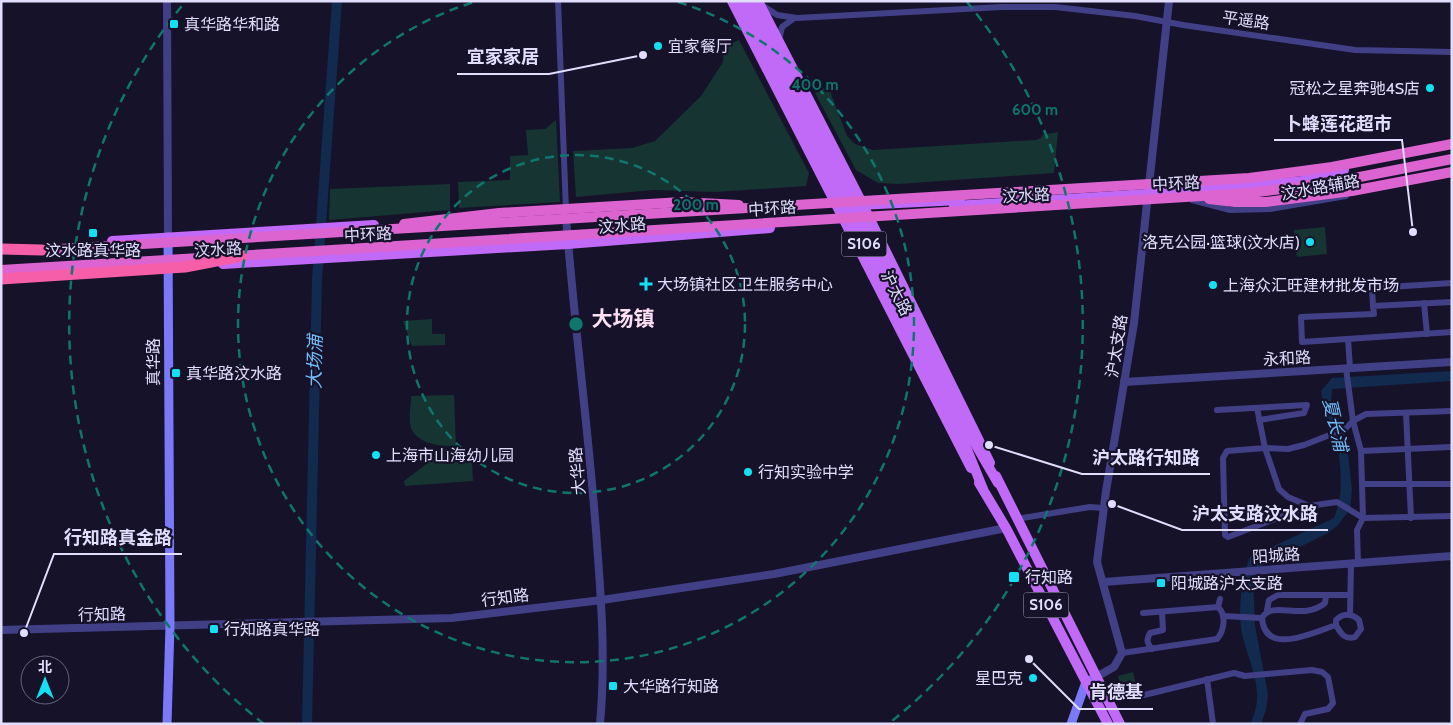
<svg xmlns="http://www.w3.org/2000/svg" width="1453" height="725" viewBox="0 0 1453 725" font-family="Cabin,'Noto Sans SC',sans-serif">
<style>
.green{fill:#163432}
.water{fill:#122a4e}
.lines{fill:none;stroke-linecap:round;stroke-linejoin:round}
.river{stroke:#122a4e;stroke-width:10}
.minor{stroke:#414086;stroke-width:6}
.tertiary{stroke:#414086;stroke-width:8}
.secondary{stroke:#7a79f8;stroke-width:9}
.primary{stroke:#c06af7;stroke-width:10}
.trunk{stroke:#dc64d0;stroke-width:10}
.primary-bridge{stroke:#c06af7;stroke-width:10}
.trunk-bridge{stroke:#dc64d0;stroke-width:10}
.motorway-bridge{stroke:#f75eaa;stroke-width:11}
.ring{fill:none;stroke:#0f766e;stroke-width:2.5;stroke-dasharray:9 6}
.poi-dot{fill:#13e0f3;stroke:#16122a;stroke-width:2}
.labels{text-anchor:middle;stroke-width:4.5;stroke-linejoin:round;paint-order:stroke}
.shield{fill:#16122a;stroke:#a3a0be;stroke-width:1}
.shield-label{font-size:15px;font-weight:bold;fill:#e0ddfd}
.street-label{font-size:16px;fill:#e0ddfd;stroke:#16122a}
.poi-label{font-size:16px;fill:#e0ddfd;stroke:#16122a;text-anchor:start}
.water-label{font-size:18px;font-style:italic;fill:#70bbf8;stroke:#16122a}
.district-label{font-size:21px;font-weight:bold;fill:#fddff3;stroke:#16122a}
.centre{fill:#0f766e;stroke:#16122a;stroke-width:2.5}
.ring-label{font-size:15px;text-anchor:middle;font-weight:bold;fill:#0f766e;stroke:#16122a;stroke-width:4.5;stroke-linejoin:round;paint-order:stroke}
.leader{fill:none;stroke:#e0ddfd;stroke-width:2}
.callout-dot{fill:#e0ddfd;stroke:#16122a;stroke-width:2}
.callout-label{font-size:18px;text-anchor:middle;font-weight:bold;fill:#e0ddfd;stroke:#16122a;stroke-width:4.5;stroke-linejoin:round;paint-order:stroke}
</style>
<rect width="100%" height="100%" fill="#16122a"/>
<!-- green -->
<g class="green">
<path d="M739,40L809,173L806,186L715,192L653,190L576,197L573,151L632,148L655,141L701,96L723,62L724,47Z"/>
<path d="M828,86L847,136L855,144L873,150L1036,140L1041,138L1042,135L1058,132L1054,173L898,184L878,183L856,170L815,93Z"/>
<path d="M556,120L560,202L459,208L458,182L510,180V156L528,155L526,130L545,129Z"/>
<path d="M450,184V210L329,220L330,189Z"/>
<path d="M1325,227L1327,254L1297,257L1294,230Z"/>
<path d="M432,319V334H445V345L412,346L403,321Z"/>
<path d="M454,395L456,446C442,447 417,444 411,428C408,419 411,406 411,396Z"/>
<path d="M465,448L466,460L472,461L473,481L405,486L404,481L425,465L433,450Z"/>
<path d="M1133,672L1139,697L1124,701L1118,676Z"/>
</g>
<!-- water -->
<path class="water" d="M1452,371V381L1332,389L1331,402L1346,435L1352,490L1350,509L1338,525L1328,533L1258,568L1253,575L1255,626L1268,694L1266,710L1261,724H1250C1266,694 1251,668 1243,638C1237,617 1241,577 1250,557L1334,518C1342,498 1342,479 1339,457C1339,450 1334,444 1335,438L1327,423L1321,391L1332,378Z"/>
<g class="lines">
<!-- river -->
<path class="river" d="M307,724L317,280L337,1"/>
<!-- minor -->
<g class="minor">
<path d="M558,1L566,211"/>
<path d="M762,5L777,15L797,18L1002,7H1055L1135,16L1183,25L1355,50L1452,52"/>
<path d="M779,40L782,27L793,19"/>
<path d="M1192,200L1230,210L1270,209L1346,196"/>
<path d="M1452,302L1373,306L1374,314L1301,317L1302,342L1452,332"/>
<path d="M1424,303L1427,334"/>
<path d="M1373,306L1372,288L1452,283"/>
<path d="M1348,339L1350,368"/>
<path d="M1346,368L1353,421L1361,451L1363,518L1357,530L1358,563"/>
<path d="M1257,408L1265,448L1227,451L1223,458L1225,535L1228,537L1309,506"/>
<path d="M1217,410L1307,405L1304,413L1259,420"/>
<path d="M1452,411L1366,414L1353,421L1345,429L1304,445L1288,449L1265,448L1279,489L1288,497L1309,506L1337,502L1363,518L1452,516"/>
<path d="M1406,413L1411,518"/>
<path d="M1361,451L1451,447"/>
<path d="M1362,484H1452"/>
<path d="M1016,519L1090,507L1103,508"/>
<path d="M1326,595H1350"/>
<path d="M1218,607L1220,599"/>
<path d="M1350,615L1351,564"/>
<path d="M1223,616L1262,618C1265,657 1314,632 1336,625C1341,634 1345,640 1355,637L1361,629L1359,620C1351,613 1343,613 1336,620V625"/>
<path d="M1262,618C1272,599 1303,622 1325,603L1326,595H1278L1269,600L1267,610"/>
<path d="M1152,649C1147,643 1146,640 1150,633L1163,630L1162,612"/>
<path d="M1122,653L1217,639C1224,631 1227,615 1218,607L1143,613"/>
<path d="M1207,679L1213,724"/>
<path d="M1144,695L1234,673L1245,676L1312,670L1322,672L1328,677L1333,703L1328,709L1305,714L1300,724"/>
</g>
<!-- tertiary -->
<g class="tertiary">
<path d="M167,1L168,237"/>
<path d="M566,217C574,322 588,426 596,531C601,595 606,659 600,724"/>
<path d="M1124,382L1452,362"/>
<path d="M1103,582L1452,556"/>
<path d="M1,630L452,618L602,600L774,574L1006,528"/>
<path d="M1096,677L1114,667L1122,653L1097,562L1106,491L1134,323L1169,1"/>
</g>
<!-- secondary -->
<g class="secondary">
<path d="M167,724L170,626L168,237"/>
<path d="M1071,724L1086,682L1090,680"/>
</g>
<!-- primary -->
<g class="primary">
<path d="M732,1L971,468"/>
<path d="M758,1L860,199L990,463"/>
<path d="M1306,175L1344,170"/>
<path d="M858,205L960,200"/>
<path d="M954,206L1147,194L1316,180"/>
<path d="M112,241L374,225"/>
<path d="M223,264L568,244L770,228"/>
<path d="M996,476L1120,724"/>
<path d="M979,483L1006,528L1108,724"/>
</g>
<!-- trunk -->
<g class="trunk">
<path d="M1209,199L1235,202H1266"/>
<path d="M682,202L739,205"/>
</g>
<!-- primary-bridge -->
<g class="primary-bridge">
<path d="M741,1L962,437L983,489"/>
<path d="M749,1L969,433L998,483"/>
</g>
<!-- trunk-bridge -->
<g class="trunk-bridge">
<path d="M1266,202L1352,191L1452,172"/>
<path d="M404,224L499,213L682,202"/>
<path d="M42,250L1249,178L1332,167L1452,144"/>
<path d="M235,256L1250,193L1334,182L1452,159"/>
<path d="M1,270L216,257"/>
</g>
<!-- motorway-bridge -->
<g class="motorway-bridge">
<path d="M1,249L42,250"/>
<path d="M1,279L185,267L242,256"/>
</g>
</g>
<!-- distance rings -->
<g class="ring">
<circle cx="576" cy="324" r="169"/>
<path d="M678 2A338 338 0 1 1 474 2"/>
<path d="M264 724A507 507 0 0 1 185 2M967 2A507 507 0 0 1 888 724"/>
</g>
<!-- markers -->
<g class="poi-dot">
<rect x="169" y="19" width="10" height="10" rx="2.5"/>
<circle cx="658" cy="46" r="5"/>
<circle cx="1430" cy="88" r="5"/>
<rect x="88" y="228" width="10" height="10" rx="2.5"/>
<circle cx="1310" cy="242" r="5"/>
<path d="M643.5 276.5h5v5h5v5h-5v5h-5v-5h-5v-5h5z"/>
<circle cx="1213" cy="285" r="5"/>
<rect x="171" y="368" width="10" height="10" rx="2.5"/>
<circle cx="376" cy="455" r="5"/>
<circle cx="748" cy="472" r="5"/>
<rect x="1008" y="571" width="12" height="12" rx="2.5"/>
<rect x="1156" y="578" width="10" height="10" rx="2.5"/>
<rect x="209" y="624" width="10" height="10" rx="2.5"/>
<circle cx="1033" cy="678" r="5"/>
<rect x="608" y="681" width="10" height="10" rx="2.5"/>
</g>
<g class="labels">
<!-- shield labels -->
<g class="shield">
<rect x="841.5" y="231.5" width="45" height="25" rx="4"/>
<rect x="1023.5" y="592.5" width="45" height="25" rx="4"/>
</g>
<g class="shield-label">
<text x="864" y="249">S106</text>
<text x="1046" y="610">S106</text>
</g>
<!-- street labels -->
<g class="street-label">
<text transform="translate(1246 20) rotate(8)" y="6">平遥路</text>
<text transform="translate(1176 183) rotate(-3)" y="6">中环路</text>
<text transform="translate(1320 187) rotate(-10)" y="6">汶水路辅路</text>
<text transform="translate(1026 195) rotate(-3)" y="6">汶水路</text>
<text transform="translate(772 208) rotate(-4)" y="6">中环路</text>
<text transform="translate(622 225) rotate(-5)" y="6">汶水路</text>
<text transform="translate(368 234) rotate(-3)" y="6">中环路</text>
<text transform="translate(218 249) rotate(-3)" y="6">汶水路</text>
<text transform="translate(897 293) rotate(63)" y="6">沪太路</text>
<text transform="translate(1116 346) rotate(-81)" y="6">沪太支路</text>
<text transform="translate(1287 358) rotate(-3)" y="6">永和路</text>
<text transform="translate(153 362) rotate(-90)" y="6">真华路</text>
<text transform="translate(577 471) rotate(-95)" y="6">大华路</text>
<text transform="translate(1276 555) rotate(-4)" y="6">阳城路</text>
<text transform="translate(505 597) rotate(-7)" y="6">行知路</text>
<text transform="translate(102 614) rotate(-1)" y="6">行知路</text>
</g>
<!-- poi labels -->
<g class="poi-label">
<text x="184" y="30">真华路华和路</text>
<text x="668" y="52">宜家餐厅</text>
<text x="1420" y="94" text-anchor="end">冠松之星奔驰4S店</text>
<text x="1300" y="248" text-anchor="end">洛克公园·篮球(汶水店)</text>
<text x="93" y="256" text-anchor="middle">汶水路真华路</text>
<text x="657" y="290">大场镇社区卫生服务中心</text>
<text x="1223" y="291">上海众汇旺建材批发市场</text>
<text x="186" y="379">真华路汶水路</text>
<text x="386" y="461">上海市山海幼儿园</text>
<text x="758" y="478">行知实验中学</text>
<text x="1025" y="583">行知路</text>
<text x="1171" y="589">阳城路沪太支路</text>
<text x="224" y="635">行知路真华路</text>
<text x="1023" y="684" text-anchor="end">星巴克</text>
<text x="623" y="692">大华路行知路</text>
</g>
<!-- water labels -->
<g class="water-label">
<text transform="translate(315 362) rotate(-89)" y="6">大场浦</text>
<text transform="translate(1335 425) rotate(77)" y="6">夏长浦</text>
</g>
<!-- district labels -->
<g class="district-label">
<text x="623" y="326">大场镇</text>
</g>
</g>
<circle cx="576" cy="324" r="8" class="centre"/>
<g class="ring-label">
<text x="815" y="90">400 m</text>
<text x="1035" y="115">600 m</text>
<text x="696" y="210">200 m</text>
</g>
<!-- callouts -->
<path class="leader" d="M643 55L549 74H457M1413 232L1402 140H1274M989 445L1082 474H1210M1112 504L1182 530H1328M24 633L54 554H182M1029 659L1079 709H1153"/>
<g class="callout-dot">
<circle cx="643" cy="55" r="5"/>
<circle cx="1413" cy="232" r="5"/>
<circle cx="989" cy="445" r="5"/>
<circle cx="1112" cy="504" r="5"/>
<circle cx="24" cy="633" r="5"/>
<circle cx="1029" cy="659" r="5"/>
</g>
<g class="callout-label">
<text x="503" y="63">宜家家居</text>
<text x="1338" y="130">卜蜂莲花超市</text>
<text x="1146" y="464">沪太路行知路</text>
<text x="1255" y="520">沪太支路汶水路</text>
<text x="118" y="544">行知路真金路</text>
<text x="1116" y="698">肯德基</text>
</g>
<!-- border -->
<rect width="1453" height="725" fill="none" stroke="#e0ddfd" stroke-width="5"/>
<!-- north arrow -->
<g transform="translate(45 680)"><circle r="24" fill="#16122a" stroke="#67637e"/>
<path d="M0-4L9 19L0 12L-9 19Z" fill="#13e0f3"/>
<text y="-8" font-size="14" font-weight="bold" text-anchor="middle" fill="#e0ddfd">北</text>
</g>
</svg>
